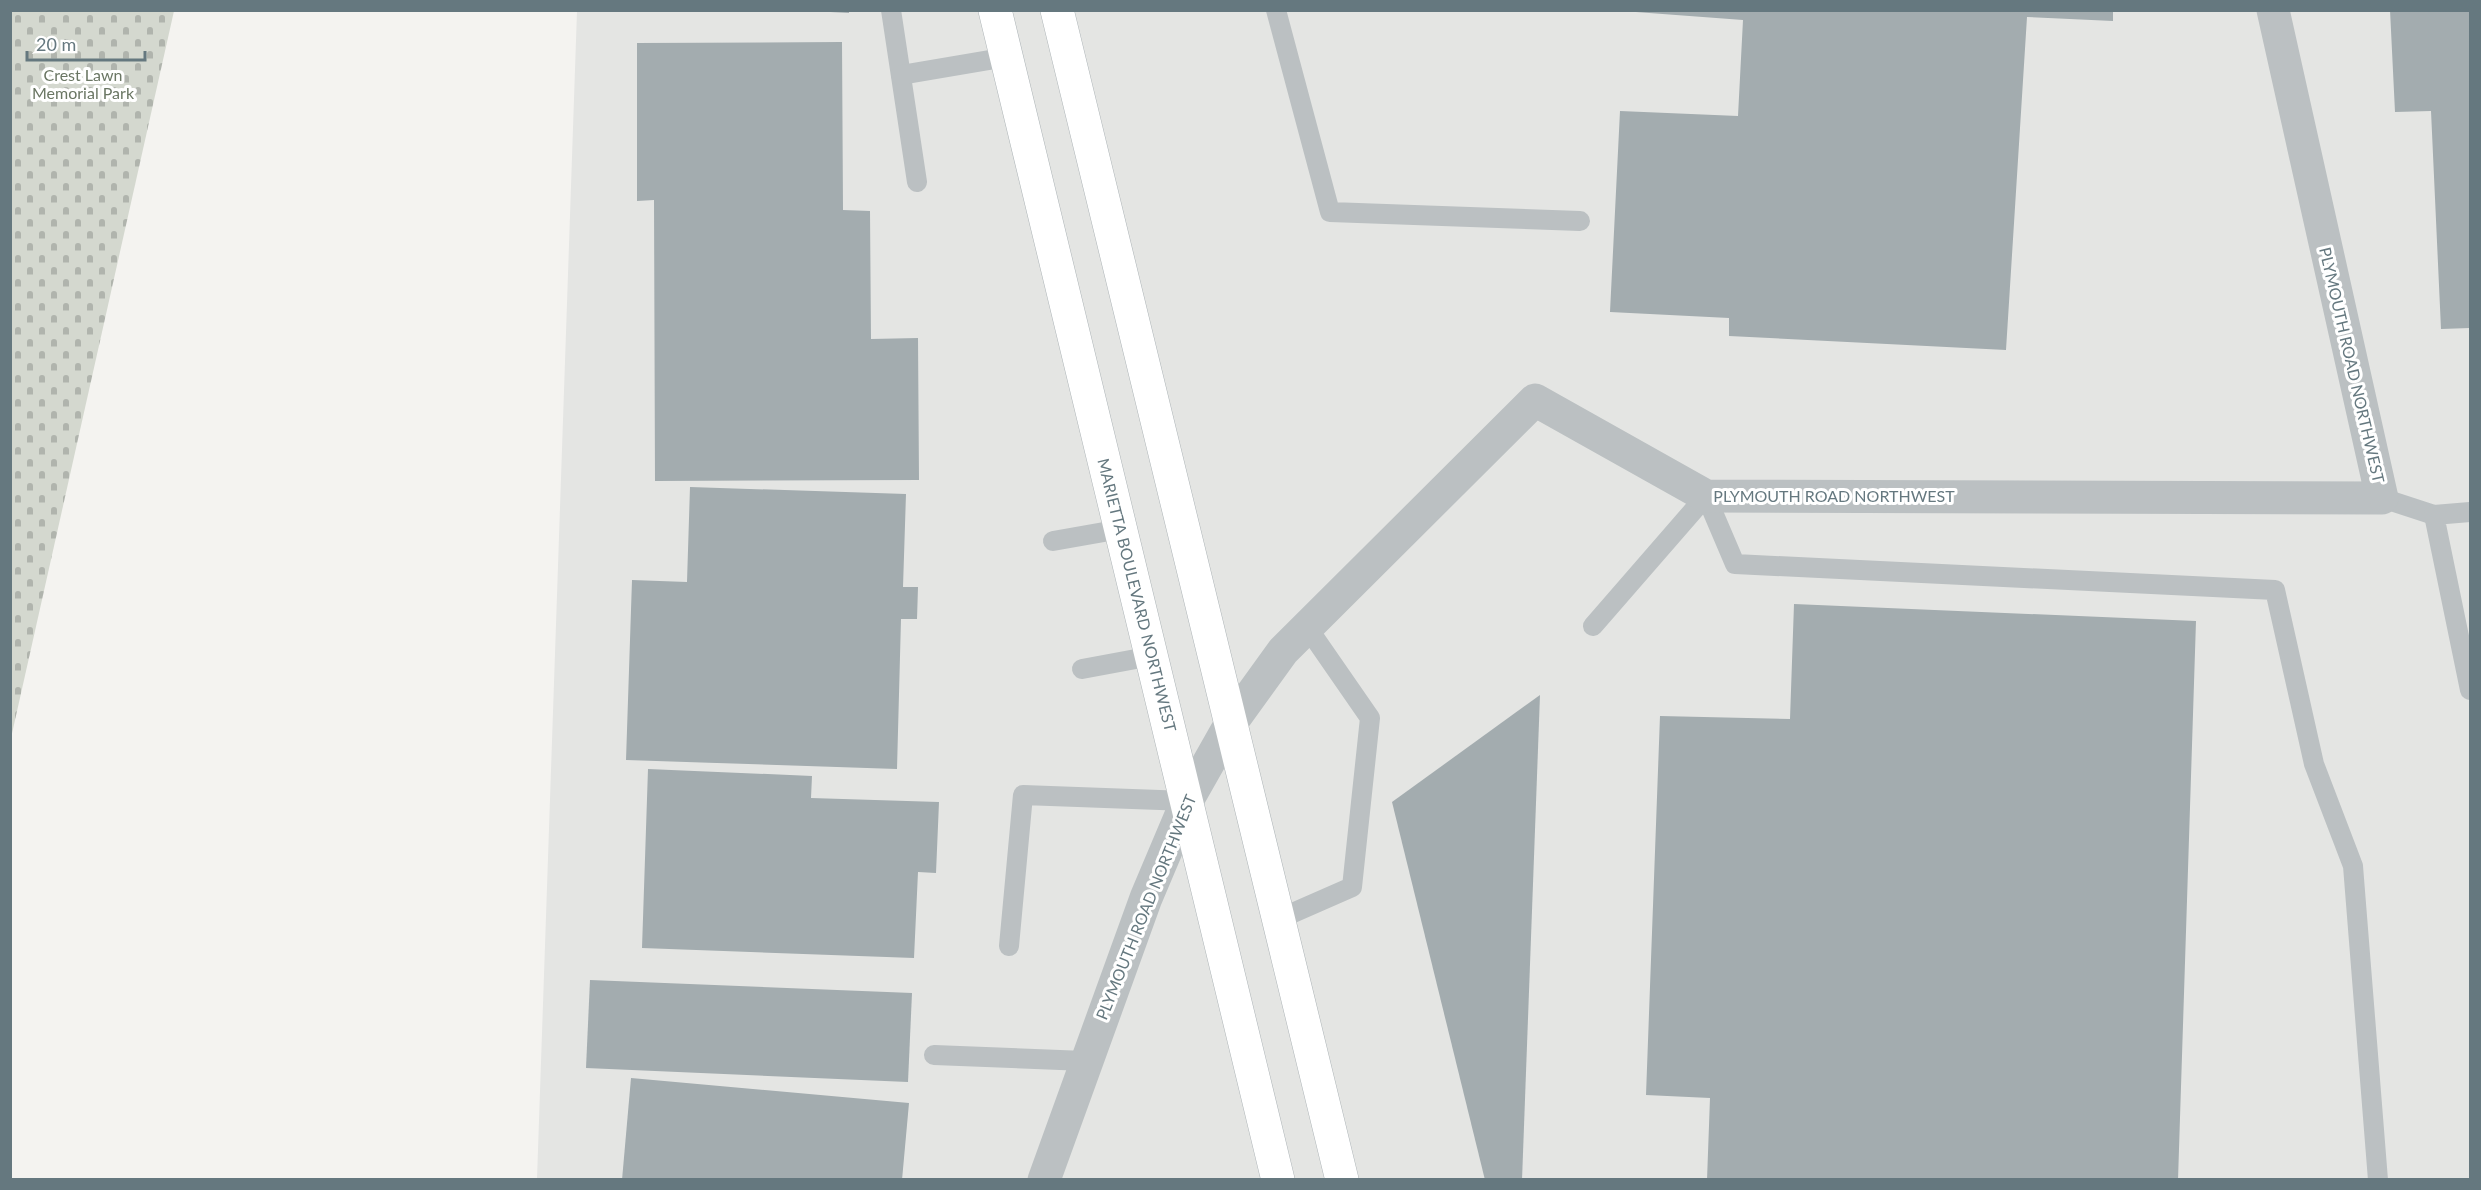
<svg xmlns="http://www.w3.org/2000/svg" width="2481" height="1190" viewBox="0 0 2481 1190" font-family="Lato,sans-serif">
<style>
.built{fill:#e4e5e3}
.cemetery{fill:url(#cemetery-stones)}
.building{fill:#a3acaf}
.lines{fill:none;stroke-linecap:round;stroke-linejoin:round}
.secondary-casing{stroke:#adb4b7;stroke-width:34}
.service{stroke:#bbc0c2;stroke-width:20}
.minor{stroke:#bbc0c2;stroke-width:33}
.secondary{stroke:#fff;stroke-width:33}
.labels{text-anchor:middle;stroke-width:6;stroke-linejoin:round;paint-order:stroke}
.park-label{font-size:16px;fill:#6a7663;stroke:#fff}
.street-label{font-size:16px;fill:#65787f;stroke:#fff}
</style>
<defs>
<pattern id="cemetery-stones" width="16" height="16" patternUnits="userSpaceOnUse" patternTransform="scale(1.5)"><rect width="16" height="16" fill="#d4d8cf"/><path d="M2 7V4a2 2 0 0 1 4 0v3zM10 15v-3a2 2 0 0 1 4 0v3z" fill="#b0b4ad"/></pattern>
</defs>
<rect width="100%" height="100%" fill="#f4f3f0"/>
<!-- built -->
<path class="built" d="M577,11H2470V1179H537Z"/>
<!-- cemetery -->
<path class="cemetery" d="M11,10L174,11L11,738L10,11Z"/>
<!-- building -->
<g class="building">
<path d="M830,10H849V13L830,12Z"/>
<path d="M1609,10H2113V21L2027,17L2006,350L1729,336V318L1610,312L1620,111L1738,116L1743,20Z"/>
<path d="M2390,10H2470V328L2441,329L2431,111L2395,112Z"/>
<path d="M842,42L843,210L870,211L871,339L918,338L919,480L655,481L654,200L637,201V43Z"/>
<path d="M690,487L906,494L903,587H918L917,619H901L897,769L626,760L632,580L687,582Z"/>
<path d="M1794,604L2196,621L2178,1180H1707L1710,1098L1646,1095L1660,716L1790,719Z"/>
<path d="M1540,695L1522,1180H1485L1392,802Z"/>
<path d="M648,769L812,776L811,798L939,802L936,873L918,872L914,958L642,948Z"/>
<path d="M590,980L912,993L908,1082L586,1068Z"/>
<path d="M631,1078L909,1103L902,1180H622Z"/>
</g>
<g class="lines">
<!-- secondary casing -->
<g class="secondary-casing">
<g id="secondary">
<path d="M995,10L1278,1180"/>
<path d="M1057,10L1342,1180"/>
</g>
</g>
<!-- service -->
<g class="service">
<path d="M891,10L917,182"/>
<path d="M1276,10L1330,212L1580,221"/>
<path d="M901,75L1007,57"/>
<path d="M2382,498L2434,515"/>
<path d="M2470,512L2434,515L2470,690"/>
<path d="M1053,541L1121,529"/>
<path d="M1593,626L1706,496L1735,564L2275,590L2314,764L2353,866L2378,1180"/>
<path d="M1082,669L1152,656"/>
<path d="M1279,919L1352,887L1370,718L1307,627"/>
<path d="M1009,946L1023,795L1187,801"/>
<path d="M934,1055L1085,1061"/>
</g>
<!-- minor -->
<path class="minor" d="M1044,1180L1146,898L1187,801L1231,723L1283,651L1535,400L1706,496L2382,498L2273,10"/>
<!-- secondary -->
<use href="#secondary" class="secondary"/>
</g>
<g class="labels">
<!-- park labels -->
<g class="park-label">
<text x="83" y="81">Crest Lawn<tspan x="83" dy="18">Memorial Park</tspan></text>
</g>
<!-- street labels -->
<g class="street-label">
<text transform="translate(2352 365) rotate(77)" y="6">PLYMOUTH ROAD NORTHWEST</text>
<text x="1834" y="502">PLYMOUTH ROAD NORTHWEST</text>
<text transform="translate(1137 595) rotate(76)" y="6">MARIETTA BOULEVARD NORTHWEST</text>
<text transform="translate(1146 907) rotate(-68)" y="6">PLYMOUTH ROAD NORTHWEST</text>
</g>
</g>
<!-- border -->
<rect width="2481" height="1190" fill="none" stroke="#65787f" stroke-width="24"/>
<!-- scale -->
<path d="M27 51v9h118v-9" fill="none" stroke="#65787f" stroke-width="3"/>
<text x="36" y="51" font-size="18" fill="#65787f" stroke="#ffffff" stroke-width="4.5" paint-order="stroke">20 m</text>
</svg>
